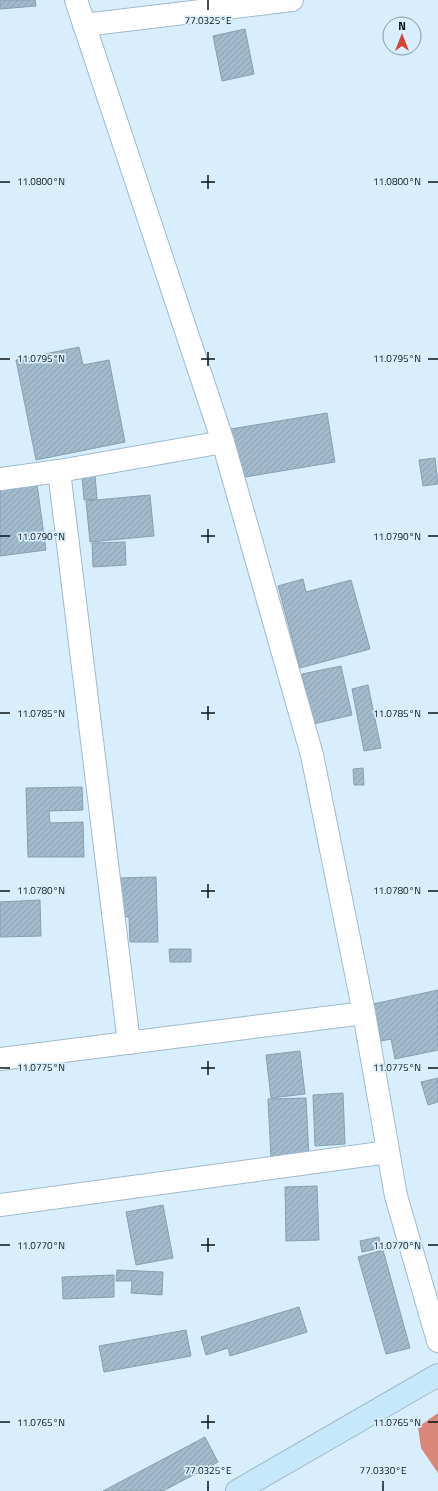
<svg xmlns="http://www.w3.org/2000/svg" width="438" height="1491" viewBox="0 0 438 1491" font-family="'Titillium Web',sans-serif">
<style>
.water{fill:#d9877b}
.building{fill:url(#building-hatch);stroke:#86a0b1}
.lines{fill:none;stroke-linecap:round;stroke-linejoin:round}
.street-casing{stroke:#a0bacb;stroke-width:24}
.secondary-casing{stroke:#a0bacb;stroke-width:24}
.street{stroke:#fff;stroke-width:22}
.secondary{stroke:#c7e8fa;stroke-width:22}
.ticks{fill:none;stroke:#0a141a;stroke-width:1.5}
.ticks-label{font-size:10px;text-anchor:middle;fill:#0a141a;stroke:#d8eefc;stroke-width:3.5;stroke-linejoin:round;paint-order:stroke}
</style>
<defs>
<pattern id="building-hatch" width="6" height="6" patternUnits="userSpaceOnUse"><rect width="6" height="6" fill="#a1bbcc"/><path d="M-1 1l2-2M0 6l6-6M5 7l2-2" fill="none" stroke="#89a0af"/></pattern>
</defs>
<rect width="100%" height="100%" fill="#d8eefc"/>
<!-- water -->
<path class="water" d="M438,1413V1473L421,1448L418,1427Z"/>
<!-- building -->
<g class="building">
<path d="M0,0H35L36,6L0,9Z"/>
<path d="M245,29L254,74L222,81L213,36Z"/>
<path d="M79,347L83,365L109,360L125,442L36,460L16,360Z"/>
<path d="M327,413L335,462L239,478L231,429Z"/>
<path d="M435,458L438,484L423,486L419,460Z"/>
<path d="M95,475L97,499L84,500L82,476Z"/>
<path d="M37,484L46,550L0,556V489Z"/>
<path d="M150,495L154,536L90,542L86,501Z"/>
<path d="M125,542L126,565L93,567L92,543Z"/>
<path d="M303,579L306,592L351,580L370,649L300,668L278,586Z"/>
<path d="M341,666L352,715L313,724L302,674Z"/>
<path d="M368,685L381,748L364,751L352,689Z"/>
<path d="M363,768L364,785H354L353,769Z"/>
<path d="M82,787L83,810L49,811L50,823L83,822L84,857H28L26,788Z"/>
<path d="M156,877L158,942H130L129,917H120L119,878Z"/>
<path d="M40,900L41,936L0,937V902Z"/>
<path d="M169,949H191V962H170Z"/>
<path d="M438,990V1050L395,1059L391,1039L381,1041L373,1004Z"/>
<path d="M300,1051L305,1094L271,1098L266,1055Z"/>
<path d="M438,1078V1102L428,1105L421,1082Z"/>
<path d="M343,1093L345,1144L315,1146L313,1095Z"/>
<path d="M306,1098L309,1157L271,1159L268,1099Z"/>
<path d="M317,1186L319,1240L286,1241L285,1187Z"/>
<path d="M163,1205L173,1258L136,1265L126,1212Z"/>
<path d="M379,1237L381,1248L362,1252L360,1241Z"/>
<path d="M383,1250L410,1348L386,1354L358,1257Z"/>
<path d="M117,1270L163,1272L162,1295L131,1293L132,1281H116Z"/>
<path d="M114,1275V1297L63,1299L62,1277Z"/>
<path d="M299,1307L307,1332L230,1356L228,1348L206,1355L201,1337Z"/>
<path d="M186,1330L191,1356L104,1372L99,1346Z"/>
<path d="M205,1437L218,1462L163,1491H103Z"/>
</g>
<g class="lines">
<!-- street casing -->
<g class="street-casing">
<g id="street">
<path d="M76,0L223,442"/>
<path d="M84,25L292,0"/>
<path d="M59,471L129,1043"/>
<path d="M0,479L59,471L223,442L312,755L364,1013"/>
<path d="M0,1059L364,1013L396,1196L438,1341"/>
<path d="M0,1205L388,1152"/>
</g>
</g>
<!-- secondary casing -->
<g class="secondary-casing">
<path id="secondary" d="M237,1491L438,1375"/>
</g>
<!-- street -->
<use href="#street" class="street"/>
<!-- secondary -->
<use href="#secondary" class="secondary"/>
</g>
<!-- ticks -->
<path class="ticks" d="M208,0V10M208,175V189M0,182H10M201,182H215M428,182H438M208,352V366M0,359H10M201,359H215M428,359H438M208,529V543M0,536H10M201,536H215M428,536H438M208,706V720M0,713H10M201,713H215M428,713H438M208,884V898M0,891H10M201,891H215M428,891H438M208,1061V1075M0,1068H10M201,1068H215M428,1068H438M208,1238V1252M0,1245H10M201,1245H215M428,1245H438M208,1415V1429M0,1422H10M201,1422H215M428,1422H438M208,1481V1491M383,1481V1491"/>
<g class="ticks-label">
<text x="208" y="24">77.0325°E</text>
<text x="41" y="185">11.0800°N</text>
<text x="397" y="185">11.0800°N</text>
<text x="41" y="362">11.0795°N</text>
<text x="397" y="362">11.0795°N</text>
<text x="41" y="540">11.0790°N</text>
<text x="397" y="540">11.0790°N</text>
<text x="41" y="717">11.0785°N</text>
<text x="397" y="717">11.0785°N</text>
<text x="41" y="894">11.0780°N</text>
<text x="397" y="894">11.0780°N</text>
<text x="41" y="1071">11.0775°N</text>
<text x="397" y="1071">11.0775°N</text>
<text x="41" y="1249">11.0770°N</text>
<text x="397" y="1249">11.0770°N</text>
<text x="41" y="1426">11.0765°N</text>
<text x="397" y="1426">11.0765°N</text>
<text x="208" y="1474">77.0325°E</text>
<text x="383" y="1474">77.0330°E</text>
</g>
<!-- north arrow -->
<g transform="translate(402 36)"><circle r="19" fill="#d8eefc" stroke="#8697a2"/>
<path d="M0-3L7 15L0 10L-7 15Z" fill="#d24437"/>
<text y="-6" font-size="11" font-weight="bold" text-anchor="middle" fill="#0a141a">N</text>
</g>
</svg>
